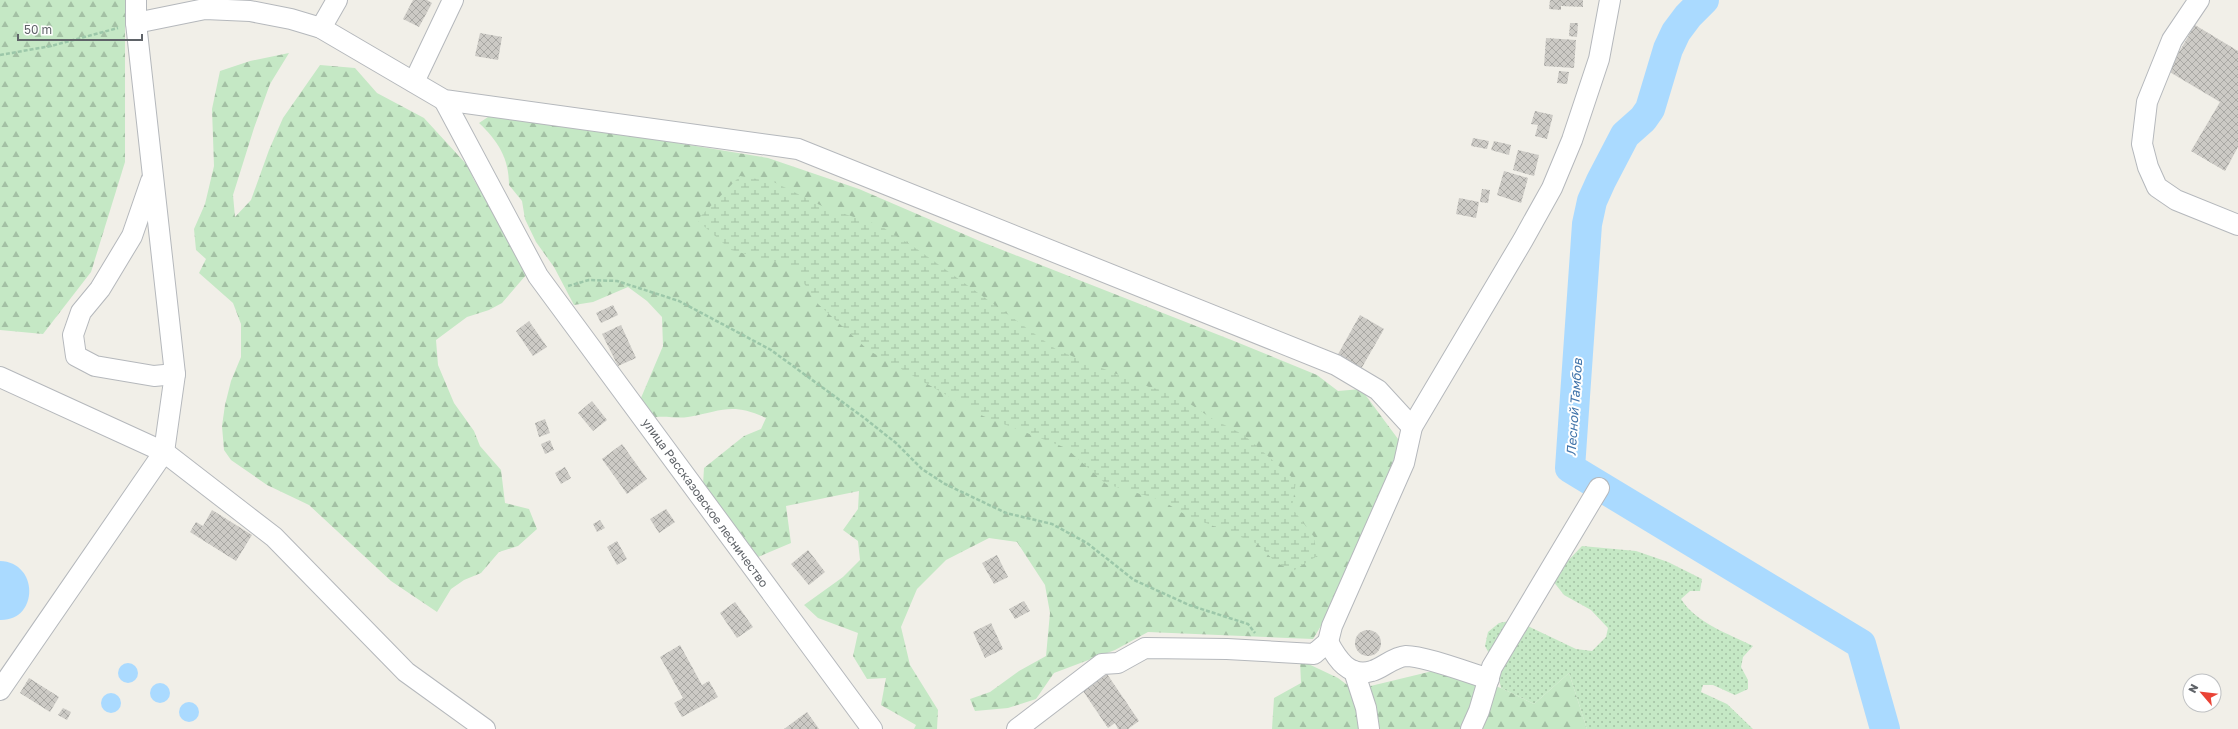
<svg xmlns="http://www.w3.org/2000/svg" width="2238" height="729" viewBox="0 0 2238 729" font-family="'Golos Text',sans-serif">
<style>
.grass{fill:url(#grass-dots)}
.forest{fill:url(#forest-firs)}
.wetland{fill:url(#wetland-marsh)}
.water{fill:#aadaff}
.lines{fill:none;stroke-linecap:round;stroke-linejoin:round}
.river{stroke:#aadaff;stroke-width:30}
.building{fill:url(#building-cross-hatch)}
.minor-casing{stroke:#b5b8bc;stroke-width:22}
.path{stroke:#9cc7a9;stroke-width:2.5;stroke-dasharray:4 2;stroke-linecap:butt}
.minor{stroke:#fff;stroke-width:20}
.labels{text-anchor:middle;stroke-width:4;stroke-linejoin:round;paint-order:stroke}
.street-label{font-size:12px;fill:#5f6368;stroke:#fff}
.water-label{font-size:13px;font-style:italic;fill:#4174aa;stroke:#fff}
</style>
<defs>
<pattern id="grass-dots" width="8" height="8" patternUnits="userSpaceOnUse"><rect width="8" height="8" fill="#c5e8c5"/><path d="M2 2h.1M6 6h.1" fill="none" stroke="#a3c0a4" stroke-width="1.8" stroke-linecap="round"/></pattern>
<pattern id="forest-firs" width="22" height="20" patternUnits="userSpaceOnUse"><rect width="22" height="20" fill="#c5e8c5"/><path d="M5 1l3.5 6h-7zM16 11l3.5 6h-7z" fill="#a3c0a4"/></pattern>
<pattern id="wetland-marsh" width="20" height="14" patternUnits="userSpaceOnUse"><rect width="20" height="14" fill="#c5e8c5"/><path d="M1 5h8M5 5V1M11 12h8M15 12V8" fill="none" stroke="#a3c0a4"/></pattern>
<pattern id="building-cross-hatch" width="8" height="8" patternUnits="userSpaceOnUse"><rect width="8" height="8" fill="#cccac5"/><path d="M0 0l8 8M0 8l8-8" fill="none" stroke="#a9a8a4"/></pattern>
</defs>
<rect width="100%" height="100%" fill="#f1efe8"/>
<!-- grass -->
<path class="grass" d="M1582,546L1636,551L1668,562L1702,579L1700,591H1690L1681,599C1696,623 1729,634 1753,646L1743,657L1741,667L1748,680V689L1735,695L1713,685H1703L1701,692L1727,704L1753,729H1587L1569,673L1534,704L1501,688L1496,666L1485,646L1488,632L1499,623L1515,620L1576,649L1592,651L1606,637L1608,628L1591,610L1564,595L1553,581L1561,568Z"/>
<!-- forest -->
<g class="forest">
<path d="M0,0H125V162L91,272L43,334L0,330Z"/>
<path d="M289,53L270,84L254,128L233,195L235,217L251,200L269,150L283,118L320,65L355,68L377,93L424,118L468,166L474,180L506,230L526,275L502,303L489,310L467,317L436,340L438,365L454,403L474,431L480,446L501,470L505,503L529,509L537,529L518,546L499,552L481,573L464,580L451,589L437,612L391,581L309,505L267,485L231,460L224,450L222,426L225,405L231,381L241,357V324L233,303L199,273L206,259L196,250L194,229L205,204L214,166L212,109L220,71L250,61Z"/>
<path d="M494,113L768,158L859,189L982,242L1234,341L1317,375L1338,391L1361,389L1401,443C1371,509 1352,578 1313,639L1148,632L1115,650L1054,673L1036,699L1008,708L975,711L970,699L990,692L1019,671L1046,656L1050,613L1045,585L1017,542L989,538L946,560L917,589L901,627L910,665L938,710L937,729H914L916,725L881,705L886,678L867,679L853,656L858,633L818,618L804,605L843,577L860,560L858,541L843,530L858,509L859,491L786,506L791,543L758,557L745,547L703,485L704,468L744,436L761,429L766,418C732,402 722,411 688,417C676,419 664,415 651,418L638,405L663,346L662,317L647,301L628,287L593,302L574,305L554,267L536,242L525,219L522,201L509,185C509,158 498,141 479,123Z"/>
<path d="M1300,660L1338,678L1354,690L1441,669L1501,688L1534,704L1569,673L1587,729H1272L1274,698L1301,683Z"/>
</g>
<!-- wetland -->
<path class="wetland" d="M740,176L774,182L826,208L879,225L917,249L1057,350L1149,387L1174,393L1211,418L1244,435L1296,481L1292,508L1314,537L1317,556L1293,571L1275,562L1258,544L1186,515L1161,500L1106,484L1066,448L983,416L868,350L818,304L793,267L731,250L697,220Z"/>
<!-- water -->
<g class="water">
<path d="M0,561C39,562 39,621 0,620Z"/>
<circle cx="128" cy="673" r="10"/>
<circle cx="160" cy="693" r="10"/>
<circle cx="111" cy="703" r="10"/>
<circle cx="189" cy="712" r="10"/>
</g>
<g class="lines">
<!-- river -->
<path class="river" d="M1704,0L1688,16L1676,32L1668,49L1650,109L1643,119L1625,135L1601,181L1592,201L1587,224L1570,468L1861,644L1885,729"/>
</g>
<!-- building -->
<g class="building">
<path d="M413,0H427L432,3L419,27L403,19Z"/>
<path d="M1550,0H1583V7L1561,6V10L1549,9Z"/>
<path d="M1570,23H1578L1577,37L1569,36Z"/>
<path d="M2195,25L2238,51V147L2225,171L2191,151L2220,102L2168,71Z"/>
<path d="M480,33L502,37L498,60L475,56Z"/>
<path d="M1546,38L1576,40L1574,68L1544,66Z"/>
<path d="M1559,71L1569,72L1567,84L1557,83Z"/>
<path d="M1535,111L1553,115L1547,139L1535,136L1538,125L1531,124Z"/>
<path d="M1473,138L1489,141L1487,149L1471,146Z"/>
<path d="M1494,141L1511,145L1509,155L1491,150Z"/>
<path d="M1518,150L1539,155L1534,176L1513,170Z"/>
<path d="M1504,171L1528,178L1521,203L1497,195Z"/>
<path d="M1482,189L1490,190L1488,203L1480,202Z"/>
<path d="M1459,198L1479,202L1476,218L1456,214Z"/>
<path d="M613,305L618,315L601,323L596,313Z"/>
<path d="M1360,315L1384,329L1361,369L1337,356Z"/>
<path d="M529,321L547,347L533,356L516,331Z"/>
<path d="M621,325L636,358L618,366L602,334Z"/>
<path d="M592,401L607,420L593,431L578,413Z"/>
<path d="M545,419L550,433L539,437L535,423Z"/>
<path d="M550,440L554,450L545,454L541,444Z"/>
<path d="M622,444L647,479L627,494L602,459Z"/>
<path d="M565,467L571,478L561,484L555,473Z"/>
<path d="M666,509L675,522L659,533L650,519Z"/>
<path d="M212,510L252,535L236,561L190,532L196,522L203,526Z"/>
<path d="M600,520L605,528L597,532L593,524Z"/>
<path d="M617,541L627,559L617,565L607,547Z"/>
<path d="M808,550L825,572L809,585L791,564Z"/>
<path d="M997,555L1008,577L994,584L982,563Z"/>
<path d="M1024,601L1030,611L1015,619L1009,609Z"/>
<path d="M735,602L753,627L737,638L720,613Z"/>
<path d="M991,623L1003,649L985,658L973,632Z"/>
<circle cx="1368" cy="643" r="13"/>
<path d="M680,645L702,685L709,681L718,697L682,717L674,703L683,698L660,657Z"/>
<path d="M1107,674L1139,721L1128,729H1118L1115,723L1108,728L1083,691Z"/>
<path d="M29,678L59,697L50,712L20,693Z"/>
<path d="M63,708L71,712L67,720L58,715Z"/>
<path d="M807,712L819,729H784Z"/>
</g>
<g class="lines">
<!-- minor casing -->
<g class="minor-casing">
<g id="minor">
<path d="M2199,0L2172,40L2147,102L2142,144L2148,167L2157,187L2176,200L2238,225"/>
<path d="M136,23L205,9L250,11L291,19L321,28L444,100L798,149L1336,365L1378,390L1412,427"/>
<path d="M321,28L337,0"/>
<path d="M414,82L453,0"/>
<path d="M444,100L538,276L872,729"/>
<path d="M151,181L132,236L100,289L81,312L73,335L76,356L95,366L154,376L175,374"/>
<path d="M0,377L164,452L274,537L406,672L485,729"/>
<path d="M1328,642C1337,659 1349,678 1372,671C1383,668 1393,657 1406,656C1425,656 1469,673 1489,679"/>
<path d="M1354,671L1366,708L1369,729"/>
<path d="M0,690L164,452L175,374L136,23V0"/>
<path d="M1017,729L1102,664L1118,663L1145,648L1227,649L1314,654L1328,642L1332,626L1404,463L1412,427L1523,240L1552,188L1572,140L1599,59L1610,0"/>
<path d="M1471,729L1479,711L1492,667L1599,488"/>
</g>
</g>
<!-- path -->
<g class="path">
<path d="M0,55L51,46L118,28"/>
<path d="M568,286L589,280L617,281L679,301L771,350L863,417L896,443L922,469L945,484L1006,513L1052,524L1087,543L1134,580L1189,605L1248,624L1255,633"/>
</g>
<!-- minor -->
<use href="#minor" class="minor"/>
</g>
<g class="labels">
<!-- street labels -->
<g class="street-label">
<text transform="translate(705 503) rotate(54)" y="4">улица Рассказовское лесничество</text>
</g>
<!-- water labels -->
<g class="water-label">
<text transform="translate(1574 407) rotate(-86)" y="5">Лесной Тамбов</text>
</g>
</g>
<!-- north arrow -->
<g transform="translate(2202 693) rotate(298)"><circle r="19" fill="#ffffff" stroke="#bfc1c3"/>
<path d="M0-3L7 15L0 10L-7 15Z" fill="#ea4335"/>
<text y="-6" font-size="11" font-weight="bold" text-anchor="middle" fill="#5f6368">N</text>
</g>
<!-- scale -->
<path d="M18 34v6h124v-6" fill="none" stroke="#5f6368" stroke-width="2"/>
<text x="24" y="34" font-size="12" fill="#5f6368" stroke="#ffffff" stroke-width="3" paint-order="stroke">50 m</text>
</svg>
